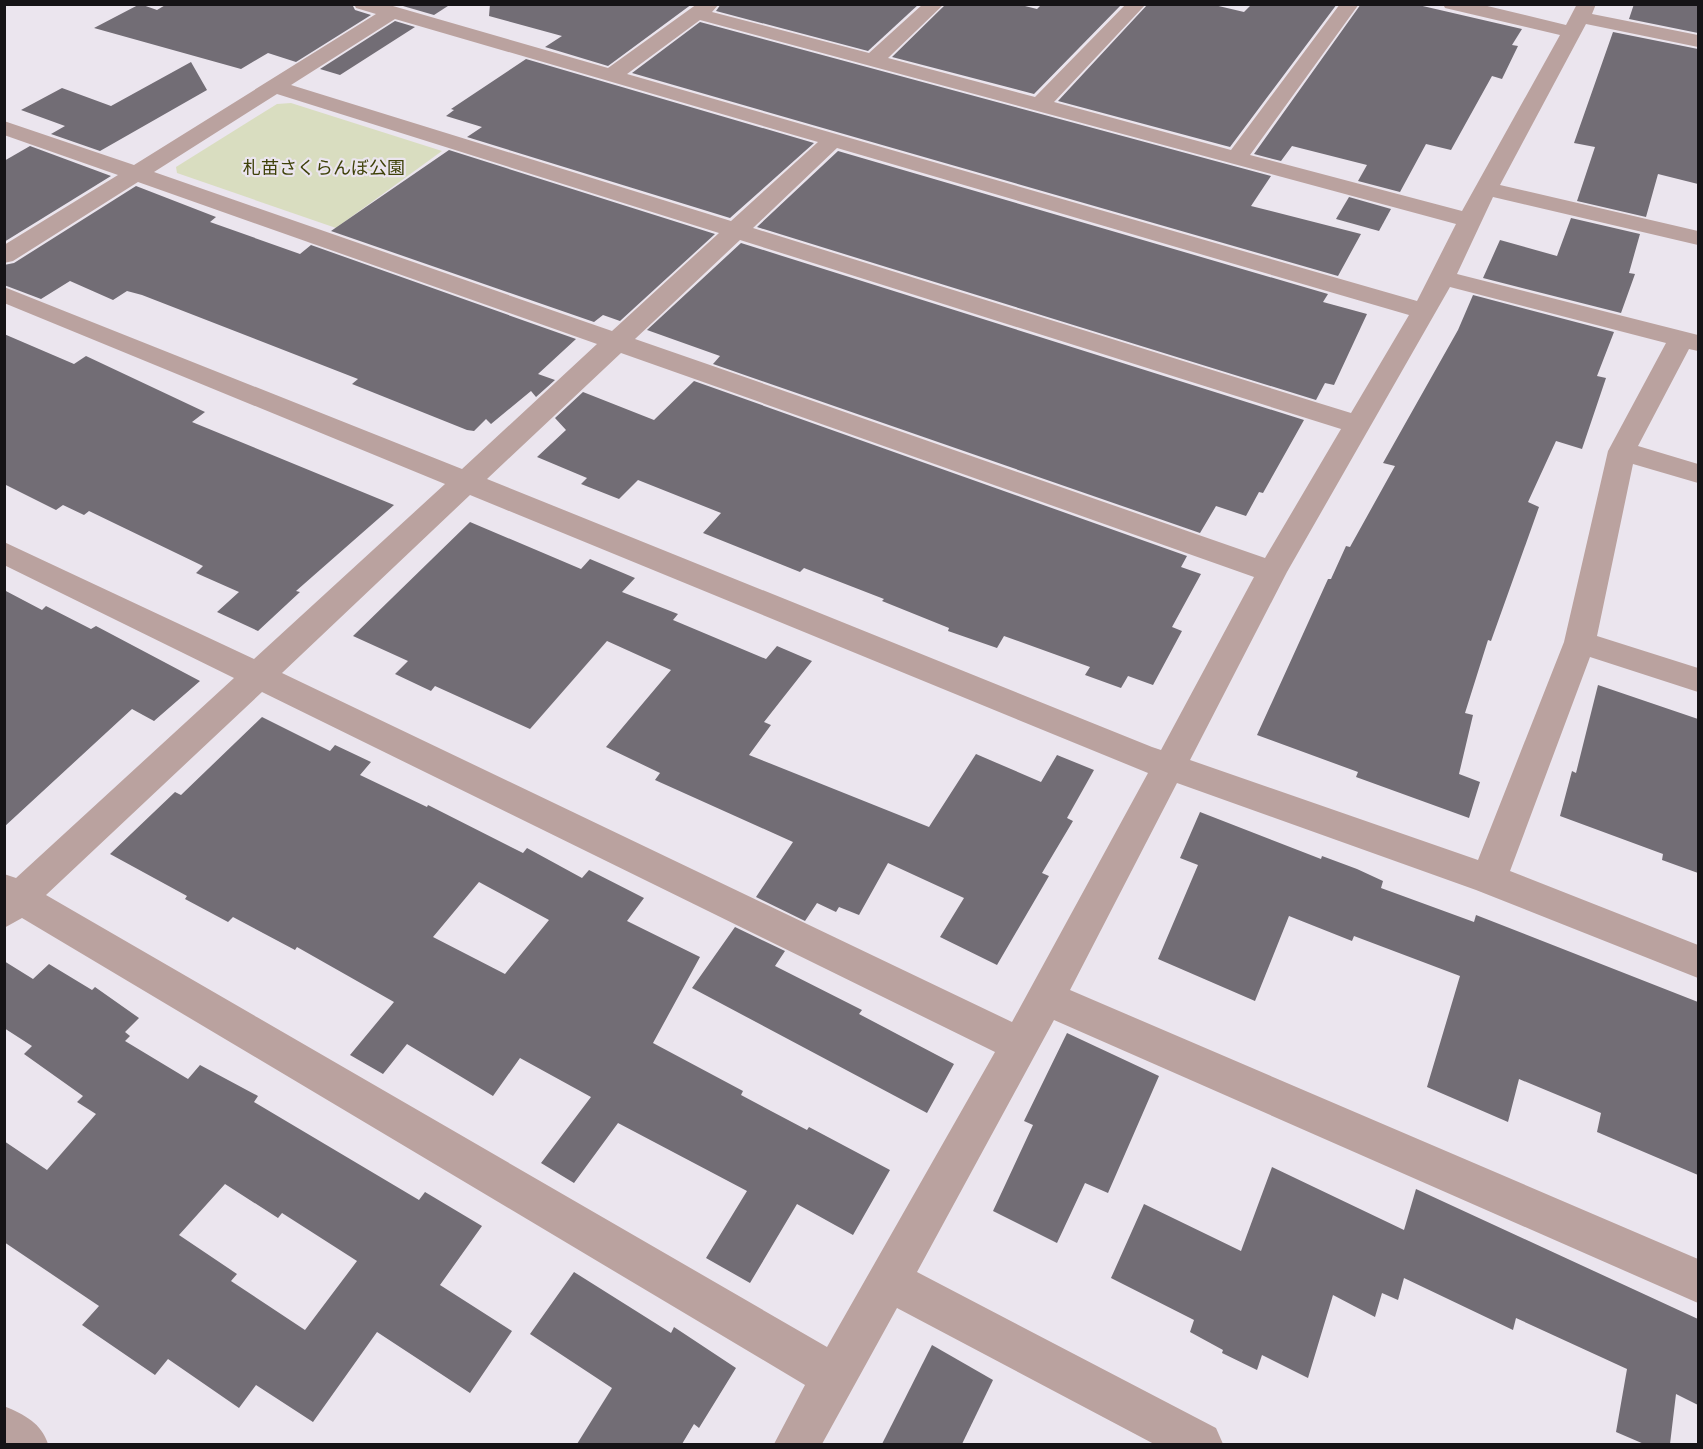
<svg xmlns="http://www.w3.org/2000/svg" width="1703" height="1449" viewBox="0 0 1703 1449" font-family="'Open Sans','Noto Sans JP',sans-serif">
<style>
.green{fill:#d9ddc0}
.building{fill:#726d75;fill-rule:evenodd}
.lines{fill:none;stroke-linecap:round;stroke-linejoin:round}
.street{fill:#baa29f;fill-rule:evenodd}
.labels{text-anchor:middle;stroke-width:4.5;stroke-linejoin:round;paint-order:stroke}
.far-park-label{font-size:18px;fill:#3e4108;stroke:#ebe5ee}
</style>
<rect width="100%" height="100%" fill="#ebe5ee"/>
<!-- green -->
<path class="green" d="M291,103L442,151L336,228L177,173L176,167L277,104Z"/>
<!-- building -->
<g class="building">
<path d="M140,4L157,10L167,4H352L355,10L371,15L296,62L268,53L241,69L94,28Z"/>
<path d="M396,4H451L434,15Z"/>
<path d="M490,4H692L608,66L545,47L562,36L489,16Z"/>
<path d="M721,4H919L868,51L716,11Z"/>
<path d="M946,4H1017L1037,9L1042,4H1122L1034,94L892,57Z"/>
<path d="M1148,4H1210L1244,12L1252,4H1337L1230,147L1058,101Z"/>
<path d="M1361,4H1414L1522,29L1512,45L1518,46L1502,79L1492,76L1451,150L1426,144L1400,192L1358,181L1367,165L1292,146L1281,161L1254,154Z"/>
<path d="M1634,4H1698V33L1629,19Z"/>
<path d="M395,21L415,27L340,75L320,69Z"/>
<path d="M700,22L1271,176L1251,206L1361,234L1338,276L632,73Z"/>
<path d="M1613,32L1698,49V184L1658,174L1646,217L1577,201L1595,147L1574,143Z"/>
<path d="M526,59L814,143L730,218L467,137L482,127L446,116L454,110L451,109Z"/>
<path d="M191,62L207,90L100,151L51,134L65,126L21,110L62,88L111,106Z"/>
<path d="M30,146L111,176L4,242V161Z"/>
<path d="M449,150L715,234L620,321L603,315L594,322L331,231Z"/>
<path d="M838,151L1328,294L1323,302L1367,314L1334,385L1325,383L1316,400L757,227Z"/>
<path d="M136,186L216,217L210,222L300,254L311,245L576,339L538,374L555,380L536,397L531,391L491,424L486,419L474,431L467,430L352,384L358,379L142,295L127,291L113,300L70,281L41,299L4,285V265L14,263Z"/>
<path d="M1349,197L1391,209L1379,231L1336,219Z"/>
<path d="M1571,218L1640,234L1629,273L1635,274L1621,313L1483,278L1500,240L1557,256Z"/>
<path d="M741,243L1304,420L1263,493L1259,492L1246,516L1216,506L1200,533L713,364L720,356L647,330Z"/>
<path d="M1473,295L1614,332L1597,376L1606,378L1582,449L1556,441L1528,502L1539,507L1491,641L1488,640L1465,713L1473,715L1459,774L1480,782L1469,818L1356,777L1358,772L1257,735L1328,579H1331L1346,546L1350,547L1395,466L1383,463L1458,330Z"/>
<path d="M4,334L74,364L86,356L205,412L192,422L394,505L296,591L300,592L258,631L217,612L239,592L196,573L203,566L89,511L84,515L63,505L56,510L4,484Z"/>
<path d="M694,381L1187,556L1181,567L1201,574L1172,627L1182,631L1153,685L1128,676L1121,688L1085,675L1090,667L1004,636L997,648L948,631L949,628L882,601L884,599L804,568L800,572L703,533L721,513L638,480L619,499L581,484L587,478L537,457L566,430L555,418L583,392L654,420Z"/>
<path d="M470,522L581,569L590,559L635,578L622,592L678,614L673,620L766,659L777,646L812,661L764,722L771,725L749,755L929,827L976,754L1041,782L1057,755L1094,770L1067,818L1073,821L1042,873L1049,876L997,965L940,937L964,898L888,863L859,915L839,907L836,912L817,903L805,921L756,897L793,842L655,780L660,773L606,747L671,670L607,641L530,729L435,686L431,691L395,674L408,661L353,636Z"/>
<path d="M4,590L42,610L46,606L91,629L96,626L200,681L154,721L132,709L4,827Z"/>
<path d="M1598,685L1698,719V873L1662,860L1663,854L1560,816L1572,771L1576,773Z"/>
<path d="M262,717L330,751L335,745L371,762L360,775L427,807L428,805L523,853L527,848L582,878L589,870L644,898L627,921L700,957L653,1043L743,1091L741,1095L807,1130L809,1127L890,1170L853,1235L797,1204L750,1283L706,1258L747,1191L618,1123L574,1183L541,1163L591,1097L520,1058L493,1096L407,1044L383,1074L350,1055L394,1002L297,947L295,950L233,917L228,922L185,899L187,896L110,854L175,792L181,795ZM479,882L549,920L505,974L433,937Z"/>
<path d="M1200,812L1321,859L1322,856L1357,869L1383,881L1381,888L1474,922L1476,915L1698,1002V1175L1597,1132L1601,1113L1519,1079L1508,1122L1427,1087L1460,976L1354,936L1352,941L1289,916L1255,1001L1158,959L1198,865L1180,858Z"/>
<path d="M735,927L785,951L775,966L862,1010L859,1014L954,1064L927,1113L692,988Z"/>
<path d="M4,961L33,979L49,964L92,990L95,987L139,1018L125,1032L130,1036L125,1041L188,1079L200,1065L258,1096L254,1102L419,1200L425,1192L482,1226L440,1285L512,1331L470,1393L377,1332L313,1422L256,1385L239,1408L168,1359L155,1375L82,1325L99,1306L4,1242V1141L47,1170L96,1114L77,1102L83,1096L24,1054L32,1046L4,1028ZM225,1184L278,1218L282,1213L357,1261L305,1330L231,1281L237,1274L179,1235Z"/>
<path d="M1067,1033L1159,1076L1108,1193L1085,1183L1057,1243L993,1211L1033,1125L1024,1121Z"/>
<path d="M1272,1167L1404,1230L1416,1189L1698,1319V1405L1676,1394L1670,1444H1644L1616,1432L1627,1369L1516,1318L1513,1330L1404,1278L1398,1300L1382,1293L1375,1317L1333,1295L1308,1378L1262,1355L1257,1370L1222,1353L1223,1350L1190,1332L1194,1320L1111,1278L1144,1204L1241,1251Z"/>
<path d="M574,1272L671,1333L674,1327L736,1368L699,1428L694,1424L682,1444H577L612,1388L530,1334Z"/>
<path d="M932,1345L993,1380L962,1444H882Z"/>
</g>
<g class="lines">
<!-- street -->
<g class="street">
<path d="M354,4H386L608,68L697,4H719L712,12L869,53L923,4H944L888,58L1035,97L1126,4H1146L1054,102L1231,150L1340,4H1359L1250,155L1462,211L1560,35L1445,8L1443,4H1479L1566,25L1577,4H1596L1592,14L1698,35V47L1586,24L1500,185L1698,231V245L1493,197L1457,274L1698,335V351L1689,349L1638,446L1698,464V483L1633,464L1597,636L1698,668V692L1590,657L1510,871L1698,945V978L1476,890L1177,783L1070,990L1698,1259V1303L1054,1020L917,1272L1216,1428L1223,1444H1154L897,1308L822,1444H774L805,1385L22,918L4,928V874L16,878L234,678L4,565V542L254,659L445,484L4,303V287L462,469L597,344L138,182L13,261L4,263V245L118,175L4,135V121L134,165L376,14L356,8ZM395,19L818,142L731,221L291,85ZM700,20L1456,224L1417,301L627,74ZM277,94L719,233L612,331L154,172ZM837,148L1409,315L1351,413L753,228ZM740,240L1341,429L1265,558L635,339ZM1450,287L1666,343L1608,451L1564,642L1478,860L1190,760L1287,572ZM621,353L1254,577L1161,750L1152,747L487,479ZM470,495L1148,773L1012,1022L282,673ZM262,692L995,1052L827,1347L46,895Z"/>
<path d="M4,1406C25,1415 41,1423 48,1444H4Z"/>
</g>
</g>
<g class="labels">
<!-- far-park labels -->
<g class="far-park-label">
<text x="324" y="174">札苗さくらんぼ公園</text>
</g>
</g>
<!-- border -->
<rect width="1703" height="1449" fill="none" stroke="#151316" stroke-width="12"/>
</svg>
